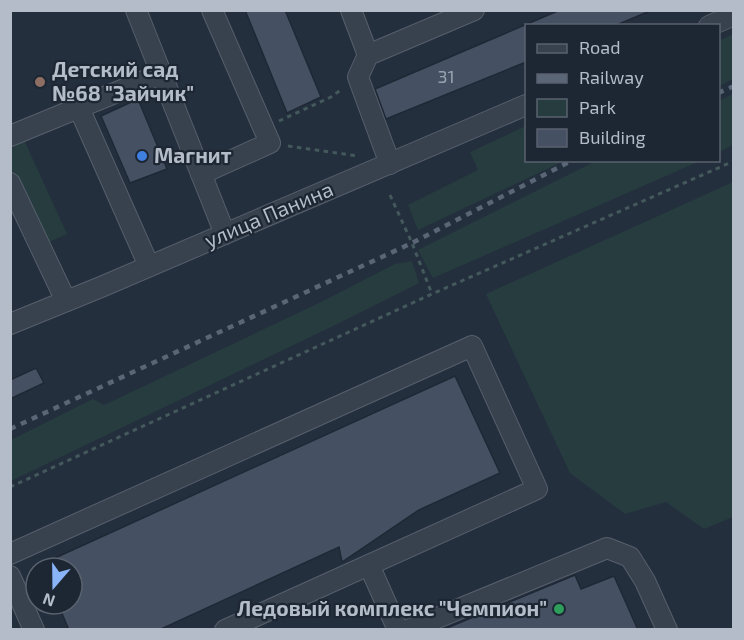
<svg xmlns="http://www.w3.org/2000/svg" width="744" height="640" viewBox="0 0 744 640" font-family="'Exo 2',sans-serif">
<style>
.green{fill:#263c3f}
.building{fill:#455162;stroke:#1f2835;stroke-width:1.5}
.lines{fill:none;stroke-linecap:round;stroke-linejoin:round}
.minor-casing{stroke:#565f6c;stroke-width:22}
.path{stroke:#44595c;stroke-width:3;stroke-dasharray:4.5 4.5;stroke-linecap:butt}
.minor{stroke:#38414e;stroke-width:20}
.rail{stroke:#5a6575;stroke-width:4.5;stroke-dasharray:6 6;stroke-linecap:butt}
.education-dot{fill:#8d6e63;stroke:#1d2633;stroke-width:2}
.shop-dot{fill:#3f7fe0;stroke:#1d2633;stroke-width:2}
.leisure-dot{fill:#2e9e5b;stroke:#1d2633;stroke-width:2}
.labels{text-anchor:middle;stroke-width:4.5;stroke-linejoin:round;paint-order:stroke}
.number-label{font-size:18px;fill:#98a1af}
.poi-label{font-size:21px;font-weight:bold;fill:#b4bcc9;stroke:#1d2633;text-anchor:start}
.street-label{font-size:21px;fill:#b4bcc9;stroke:#1d2633}
</style>
<rect width="100%" height="100%" fill="#242f3e"/>
<!-- green -->
<g class="green">
<path d="M733,34V79L719,86V41Z"/>
<path d="M733,94V145L719,152V101Z"/>
<path d="M526,126V160L564,161L418,230L408,205L478,170L470,152Z"/>
<path d="M24,140L67,234L47,243L11,171V149Z"/>
<path d="M598,160L700,161L433,278L418,250Z"/>
<path d="M733,182V517L704,529L666,502L625,514L570,473L486,294Z"/>
<path d="M412,261L419,283L333,326L11,481V440L93,399L104,405L319,303L395,264Z"/>
</g>
<!-- building -->
<g class="building">
<path d="M245,10H285L321,97L287,113Z"/>
<path d="M560,10L650,11L614,26H526V62L386,119L375,89Z"/>
<path d="M138,99L167,169L130,183L101,116Z"/>
<path d="M36,368L44,383L10,399V380Z"/>
<path d="M455,376L500,473L419,510L342,562L339,547L159,630H69L58,604H72V568H33Z"/>
<path d="M575,575L581,589L614,576L638,630H442Z"/>
</g>
<g class="lines">
<!-- minor casing -->
<g class="minor-casing">
<g id="minor">
<path d="M136,10L225,234"/>
<path d="M351,10L368,55"/>
<path d="M709,26L734,15"/>
<path d="M79,108L149,266"/>
<path d="M10,136L161,74"/>
<path d="M390,164L358,77L368,55L474,10"/>
<path d="M201,174L270,143L212,10"/>
<path d="M10,183L66,301"/>
<path d="M10,324L101,287L526,105"/>
<path d="M10,554L472,346L537,489L225,630"/>
<path d="M369,565L398,630"/>
<path d="M10,576L34,630"/>
<path d="M408,630L607,548L630,557L645,581L667,630"/>
</g>
</g>
<!-- path -->
<g class="path">
<path d="M279,121L331,97L342,89"/>
<path d="M288,146L358,156"/>
<path d="M390,195L412,243L432,294"/>
<path d="M10,487L432,294L734,161"/>
</g>
<!-- minor -->
<use href="#minor" class="minor"/>
<!-- rail -->
<g class="rail">
<path d="M718,93L734,86"/>
<path d="M10,429L412,243L573,160"/>
</g>
</g>
<!-- markers -->
<circle class="education-dot" cx="40" cy="82" r="6"/>
<circle class="shop-dot" cx="142" cy="156" r="6"/>
<circle class="leisure-dot" cx="559" cy="609" r="6"/>
<g class="labels">
<!-- number labels -->
<g class="number-label">
<text x="446" y="83">31</text>
</g>
<!-- poi labels -->
<g class="poi-label">
<text x="52" y="77">Детский сад<tspan x="52" dy="24">№68 "Зайчик"</tspan></text>
<text x="154" y="163">Магнит</text>
<text x="547" y="616" text-anchor="end">Ледовый комплекс "Чемпион"</text>
</g>
<!-- street labels -->
<g class="street-label">
<text transform="translate(269 215) rotate(-23)" y="7">улица Панина</text>
</g>
</g>
<!-- border -->
<rect width="744" height="640" fill="none" stroke="#b4bcc9" stroke-width="24"/>
<!-- legend -->
<rect x="525" y="24" width="195" height="138" fill="#1d2633" stroke="#59626f" stroke-width="1.5"/>
<rect x="537" y="44" width="30" height="9" fill="#38414e" stroke="#59626f" stroke-width="1.5"/>
<text x="579" y="54" font-size="18" fill="#b4bcc9">Road</text>
<rect x="537" y="74" width="30" height="9" fill="#5a6575" stroke="#59626f" stroke-width="1.5"/>
<text x="579" y="84" font-size="18" fill="#b4bcc9">Railway</text>
<rect x="537" y="99" width="30" height="18" fill="#263c3f" stroke="#59626f" stroke-width="1.5"/>
<text x="579" y="114" font-size="18" fill="#b4bcc9">Park</text>
<rect x="537" y="129" width="30" height="18" fill="#455162" stroke="#59626f" stroke-width="1.5"/>
<text x="579" y="144" font-size="18" fill="#b4bcc9">Building</text>
<!-- north arrow -->
<g transform="translate(54 586) rotate(200)"><circle r="28" fill="#1d2633" stroke="#59626f" stroke-width="1.5"/>
<path d="M0-4.5L10 22L0 15L-10 22Z" fill="#8ab4f8"/>
<text y="-9" font-size="16" font-weight="bold" text-anchor="middle" fill="#b4bcc9">N</text>
</g>
</svg>
